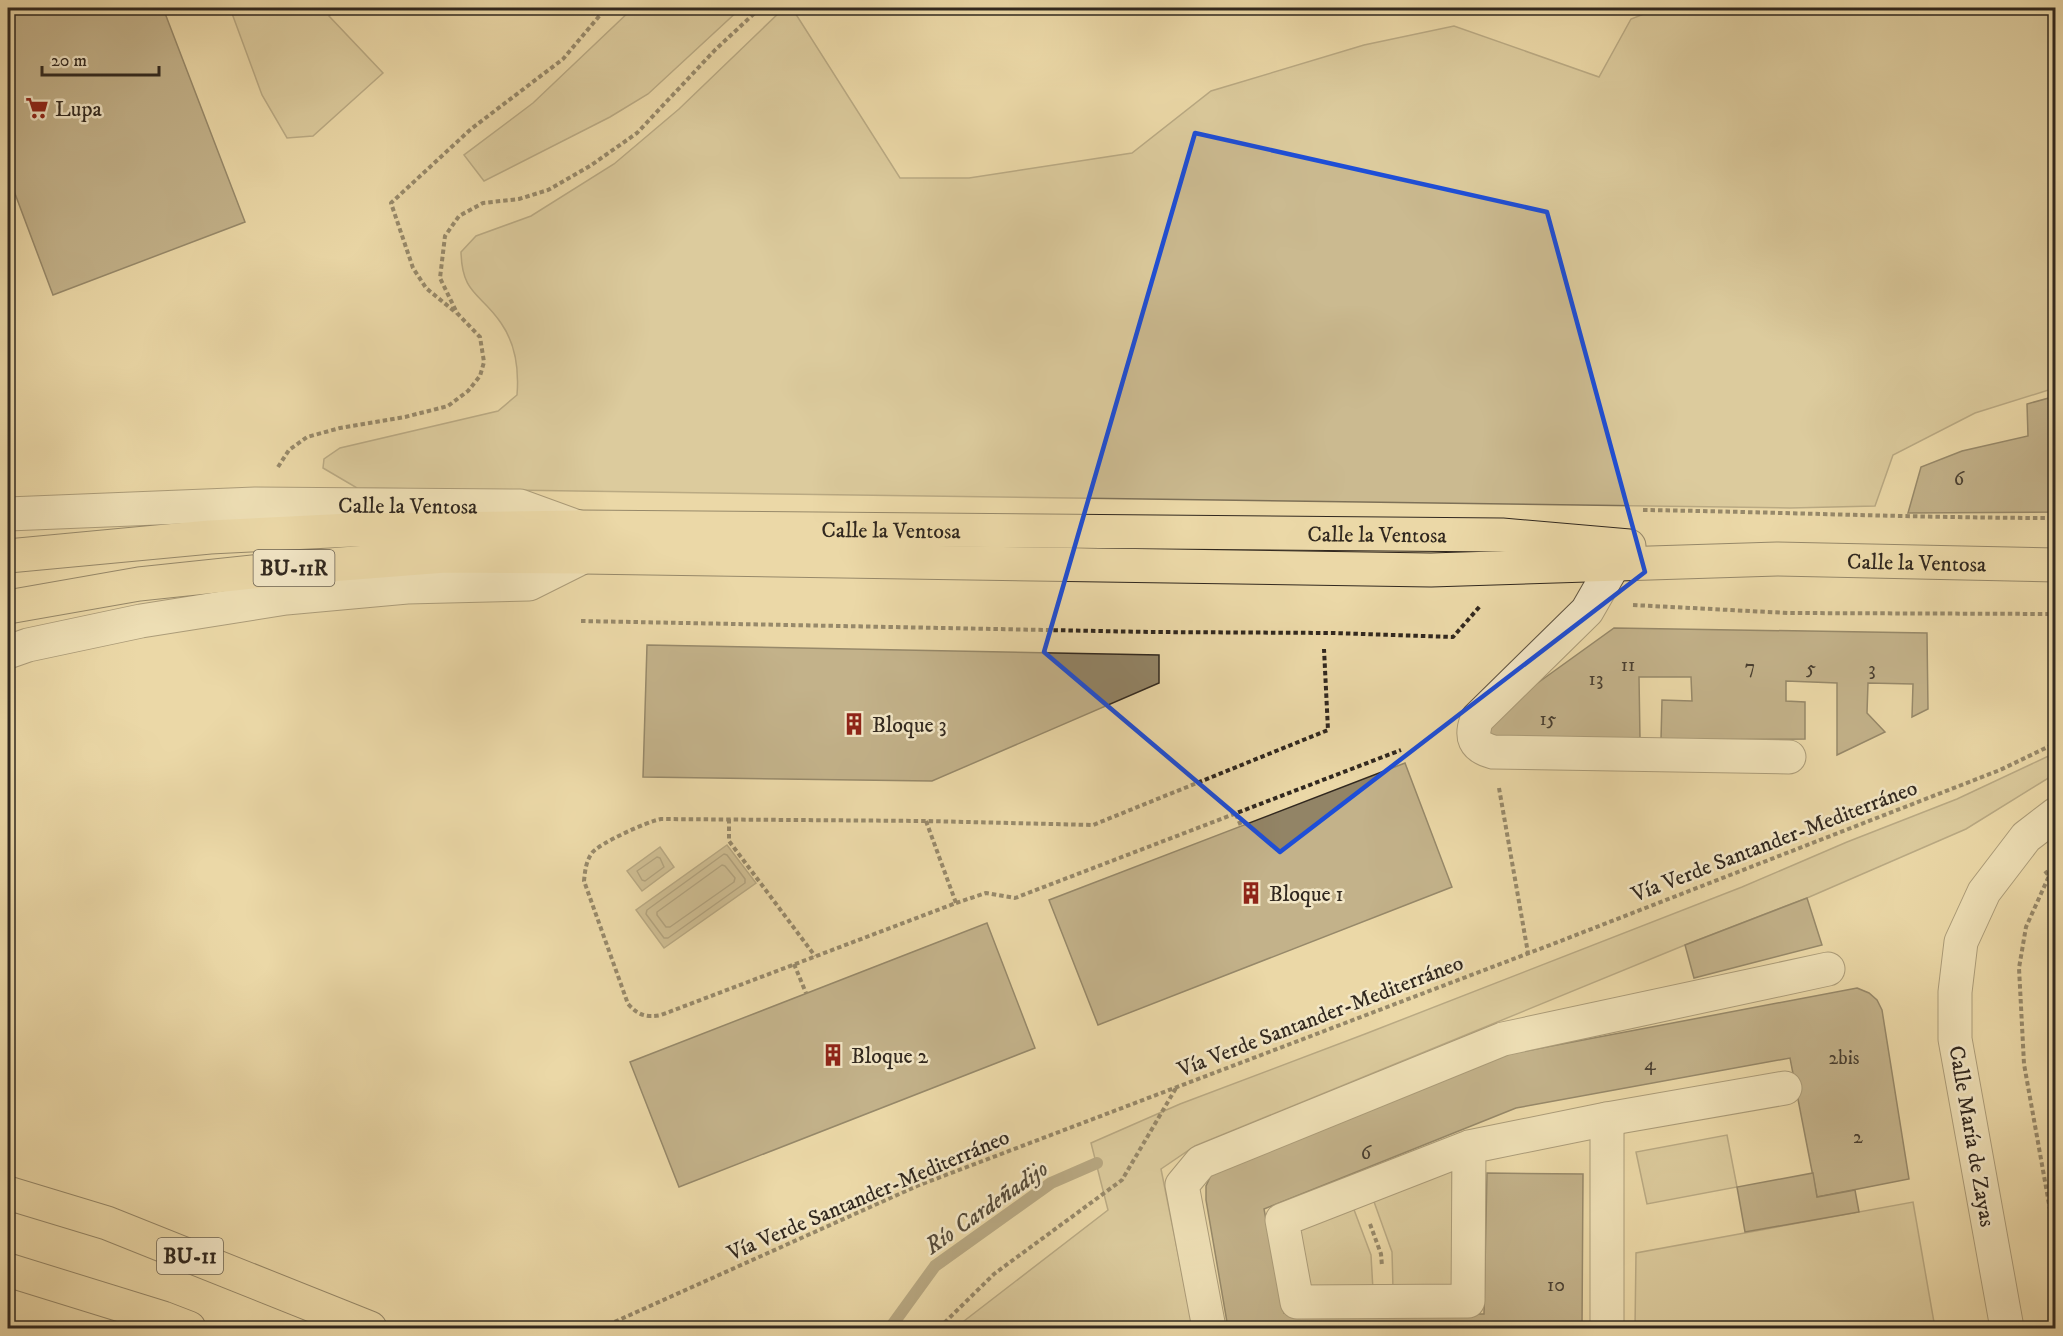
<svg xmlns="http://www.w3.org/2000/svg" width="2063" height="1336" viewBox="0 0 2063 1336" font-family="'IM FELL DW Pica',serif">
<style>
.green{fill:#cbba90;stroke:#7e7158;stroke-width:1.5}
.water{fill:#ac9c79;stroke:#7b6e55;stroke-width:1.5}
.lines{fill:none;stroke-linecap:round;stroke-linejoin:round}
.shore{stroke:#6e624c;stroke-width:1.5}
.stream{stroke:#7b6e55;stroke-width:12}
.building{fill:#928466;stroke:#31281f;stroke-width:1.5}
.minor-casing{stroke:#605441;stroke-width:35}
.primary-casing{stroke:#31281f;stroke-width:35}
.motorway-casing{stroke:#31281f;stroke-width:35}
.path{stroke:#31281f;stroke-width:4;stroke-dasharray:4.5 3;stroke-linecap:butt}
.minor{stroke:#f2e6c6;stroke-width:33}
.primary{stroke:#ebd8a7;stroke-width:33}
.motorway{stroke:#ebd8a7;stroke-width:33}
.marked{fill:none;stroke:#1d4ed8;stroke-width:4.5;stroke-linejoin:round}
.labels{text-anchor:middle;stroke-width:5;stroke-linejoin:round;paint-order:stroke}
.number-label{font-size:20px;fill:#493f31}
.shield{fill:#f2e6c6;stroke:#6b6151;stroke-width:1.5}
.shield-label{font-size:21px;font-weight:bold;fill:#31281f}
.poi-label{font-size:22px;fill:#31281f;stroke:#f2e6c6;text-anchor:start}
.street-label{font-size:22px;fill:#31281f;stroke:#f2e6c6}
.water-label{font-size:24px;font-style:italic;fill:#564b3a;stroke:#f2e6c6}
</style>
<rect width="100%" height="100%" fill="#ebd8a7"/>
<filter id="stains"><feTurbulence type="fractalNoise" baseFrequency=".00333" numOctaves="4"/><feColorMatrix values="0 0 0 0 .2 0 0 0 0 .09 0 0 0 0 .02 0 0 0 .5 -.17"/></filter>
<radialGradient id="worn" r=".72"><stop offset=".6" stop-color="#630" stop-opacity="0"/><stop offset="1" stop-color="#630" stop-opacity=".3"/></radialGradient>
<!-- green -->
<g class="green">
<path d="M230,8H339L329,16L383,73L313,136L287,138L262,95Z"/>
<path d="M633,8H741L648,94L610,117L484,181L464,155L533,103Z"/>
<path d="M784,8H792L900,178H969L1132,153L1211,91L1364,45L1454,26L1599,77L1631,19L1659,8H2055V388L1975,413L1893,455L1875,506L1790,508L357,488L323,468L324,459L340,448L498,411L517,395C519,370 515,343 501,323C481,293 462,295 461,252L476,236L531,216L614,164L679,109Z"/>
<path d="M2055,753V774L1966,829L1807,898L1685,945L1195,1146L1161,1169L1193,1328H955L1108,1210L1091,1143L1180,1104L1365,1034L1742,887L1847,842L1957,799Z"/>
<path d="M1727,1135L1737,1187L1647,1204L1636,1152Z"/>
<path d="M1452,1169L1453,1289H1393L1392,1252L1373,1199Z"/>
<path d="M1913,1202L1935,1328H1635L1636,1253Z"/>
<path d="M1353,1207L1371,1255L1373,1290H1310L1299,1229Z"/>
</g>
<!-- water -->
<g class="water">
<path d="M727,845L756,883L664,948L636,910Z"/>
<path d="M660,847L674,867L642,891L627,871Z"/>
</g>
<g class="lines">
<!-- shore -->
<g class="shore">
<path d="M724,854L727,855L745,879V883L668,938H664L646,914L647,910Z"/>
<path d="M657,857L660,858L664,867L645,881L642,880L637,871Z"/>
<path d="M722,865L725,866L735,878L734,882L670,927H666L657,915V912Z"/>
</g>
<!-- stream -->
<path class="stream" d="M890,1328L935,1266L1051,1183L1097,1163"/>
</g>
<!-- building -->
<g class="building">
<path d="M8,8H163L245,222L53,295L8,175Z"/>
<path d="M2056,396V512L1908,513L1921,467L1962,451L2028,436L2027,404Z"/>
<path d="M1614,628L1927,633L1928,709L1912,717L1913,684L1868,683L1867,713L1885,732L1837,755V683L1786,681V701L1805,702V739L1661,740L1662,700L1692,701L1691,677H1639L1640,739L1492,738L1486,730L1532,687Z"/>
<path d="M647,645L1159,655V683L932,781L643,777Z"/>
<path d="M1405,763L1452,887L1098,1025L1049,900Z"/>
<path d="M1807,898L1822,945L1694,978L1685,945Z"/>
<path d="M987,923L1035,1048L679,1187L630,1062Z"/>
<path d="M1857,988L1869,993L1877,1000L1882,1010L1909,1179L1817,1197L1790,1058L1516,1108L1264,1209L1284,1313L1484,1314L1487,1173L1583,1174L1582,1328H1228L1206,1200V1186L1211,1175L1509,1054Z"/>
<path d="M1813,1173L1817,1197L1855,1190L1859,1212L1745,1232L1737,1187Z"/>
</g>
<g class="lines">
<!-- minor casing -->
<g class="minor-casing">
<g id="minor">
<path id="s1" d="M8,514L255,504L520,506L575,526"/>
<path d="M1614,564L1587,611L1477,719C1470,737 1474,747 1493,752L1789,757"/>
<path d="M8,652L28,645L141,621L286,598L407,587L529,584L583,557"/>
<path d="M1469,1147L1468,1301L1297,1302L1282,1220L1469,1147L1607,1119L1785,1088"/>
<path d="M1209,1328L1182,1185L1201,1162L1503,1039L1828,969"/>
<path d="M1607,1328V1119"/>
<path d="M2007,1328L1955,1039V992L1961,942L1984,892L2026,837L2056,814"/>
</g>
</g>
<!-- primary casing -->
<g class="primary-casing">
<g id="primary">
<path id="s2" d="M579,527L1502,535L1629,546"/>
<path id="s3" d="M583,557L1431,570L1777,559L2056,565"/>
</g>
</g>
<!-- motorway casing -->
<g class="motorway-casing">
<g id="motorway">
<path d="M8,556L210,537L350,530L579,527"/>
<path d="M8,607L139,584L291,568L445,556L583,557"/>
<path d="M8,1193L107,1223L370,1328"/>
<path d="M8,1270L163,1318L189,1328"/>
</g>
</g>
<!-- path -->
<g class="path">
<path d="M454,311L426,288L413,268L391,203L471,129L563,59L606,8"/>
<path d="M278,467L289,450L307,437L340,428L405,417L448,406L468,391L480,376L484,362L480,337L457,313L440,278L445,236L459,216L483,203L519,199L548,190L590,166L637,133L715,50L760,8"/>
<path d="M1643,510C1781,512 1918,518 2056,518"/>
<path d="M1633,605L1788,613L2056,614"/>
<path d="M581,621L1150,632L1333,633L1453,637L1481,605"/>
<path d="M1499,788L1528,953"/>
<path d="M1236,814L1241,826"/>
<path d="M729,819V841L815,956"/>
<path d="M926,821L956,903L661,1015C646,1018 638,1015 628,1004L584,881C585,871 586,861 592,853C598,844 648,821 661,819L926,821L1093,825L1328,730L1324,649"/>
<path d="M2045,871L2049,876L2026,927L2019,968L2024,1064L2056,1243"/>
<path d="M956,903L986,893L1015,898L1401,750"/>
<path d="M794,964L806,993"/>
<path d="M1370,1224L1381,1254L1382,1266"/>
<path d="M601,1328L917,1186L1558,942L2000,770L2056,743"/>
<path d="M939,1328L994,1274L1122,1180L1176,1088"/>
</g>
<!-- minor -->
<use href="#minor" class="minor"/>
<!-- primary -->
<use href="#primary" class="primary"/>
<!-- motorway -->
<use href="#motorway" class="motorway"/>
</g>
<!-- marked area -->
<path d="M0 0H2063V1336H0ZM1195,133L1547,212L1645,572L1280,852L1044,652Z" fill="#ebd8a7" fill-opacity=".55" fill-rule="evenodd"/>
<path class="marked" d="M1195,133L1547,212L1645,572L1280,852L1044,652Z"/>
<!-- icons -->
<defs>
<g id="supermarket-bare" transform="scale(1.8)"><path d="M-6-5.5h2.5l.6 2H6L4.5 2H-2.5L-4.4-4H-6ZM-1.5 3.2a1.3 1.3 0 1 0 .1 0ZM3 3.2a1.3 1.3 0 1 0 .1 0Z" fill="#8f2418" stroke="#f2e6c6" stroke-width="2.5" paint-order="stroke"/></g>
<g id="building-bare" transform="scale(1.8)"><path d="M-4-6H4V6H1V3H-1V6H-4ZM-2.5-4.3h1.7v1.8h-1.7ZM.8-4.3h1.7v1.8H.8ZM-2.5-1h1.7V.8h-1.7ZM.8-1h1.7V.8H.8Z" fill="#8f2418" stroke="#f2e6c6" stroke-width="2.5" paint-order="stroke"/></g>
</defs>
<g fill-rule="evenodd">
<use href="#supermarket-bare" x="37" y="108"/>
<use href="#building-bare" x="854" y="724"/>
<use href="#building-bare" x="1251" y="893"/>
<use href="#building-bare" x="833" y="1055"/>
</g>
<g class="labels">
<!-- number labels -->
<g class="number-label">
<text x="1959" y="485">6</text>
<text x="1628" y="671">11</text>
<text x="1750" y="673">7</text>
<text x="1811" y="674">5</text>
<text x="1872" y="675">3</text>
<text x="1596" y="685">13</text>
<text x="1548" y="725">15</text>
<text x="1844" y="1064">2bis</text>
<text x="1650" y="1070">4</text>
<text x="1858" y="1143">2</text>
<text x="1366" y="1159">6</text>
<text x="1556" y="1291">10</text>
</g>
<!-- shield labels -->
<g class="shield">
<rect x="253.5" y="550" width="81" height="36" rx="4.5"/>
<rect x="157" y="1238" width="66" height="36" rx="4.5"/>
</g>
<g class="shield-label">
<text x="294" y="575">BU-11R</text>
<text x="190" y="1263">BU-11</text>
</g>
<!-- poi labels -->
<g class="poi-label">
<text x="55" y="116">Lupa</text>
<text x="872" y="732">Bloque 3</text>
<text x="1269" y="901">Bloque 1</text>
<text x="851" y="1063">Bloque 2</text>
</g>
<!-- street labels -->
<g class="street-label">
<text dy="8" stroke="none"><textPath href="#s1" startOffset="400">Calle la Ventosa</textPath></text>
<text dy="8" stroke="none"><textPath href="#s2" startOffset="312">Calle la Ventosa</textPath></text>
<text dy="8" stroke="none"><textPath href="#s2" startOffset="798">Calle la Ventosa</textPath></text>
<text dy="8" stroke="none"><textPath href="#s3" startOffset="1334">Calle la Ventosa</textPath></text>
<text transform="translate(1774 840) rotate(-21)" y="8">Vía Verde Santander-Mediterráneo</text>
<text transform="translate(1320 1015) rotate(-21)" y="8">Vía Verde Santander-Mediterráneo</text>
<text transform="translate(1973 1136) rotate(80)" y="8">Calle María de Zayas</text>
<text transform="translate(868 1194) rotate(-23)" y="8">Vía Verde Santander-Mediterráneo</text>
</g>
<!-- water labels -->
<g class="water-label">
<text transform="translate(986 1207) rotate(-35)" y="8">Río Cardeñadijo</text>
</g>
</g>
<!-- margin -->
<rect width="2063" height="1336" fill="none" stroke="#ebd8a7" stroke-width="30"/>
<rect x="9" y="9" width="2045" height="1318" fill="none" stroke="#31281f" stroke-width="3"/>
<rect x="15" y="15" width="2033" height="1306" fill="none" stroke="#31281f" stroke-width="1.5"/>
<!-- scale -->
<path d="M42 66v9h117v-9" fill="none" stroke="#31281f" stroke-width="3"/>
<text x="51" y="66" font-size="18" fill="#31281f" stroke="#f2e6c6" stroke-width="4.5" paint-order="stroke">20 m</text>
<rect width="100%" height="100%" filter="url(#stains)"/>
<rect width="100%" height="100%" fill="url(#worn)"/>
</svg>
